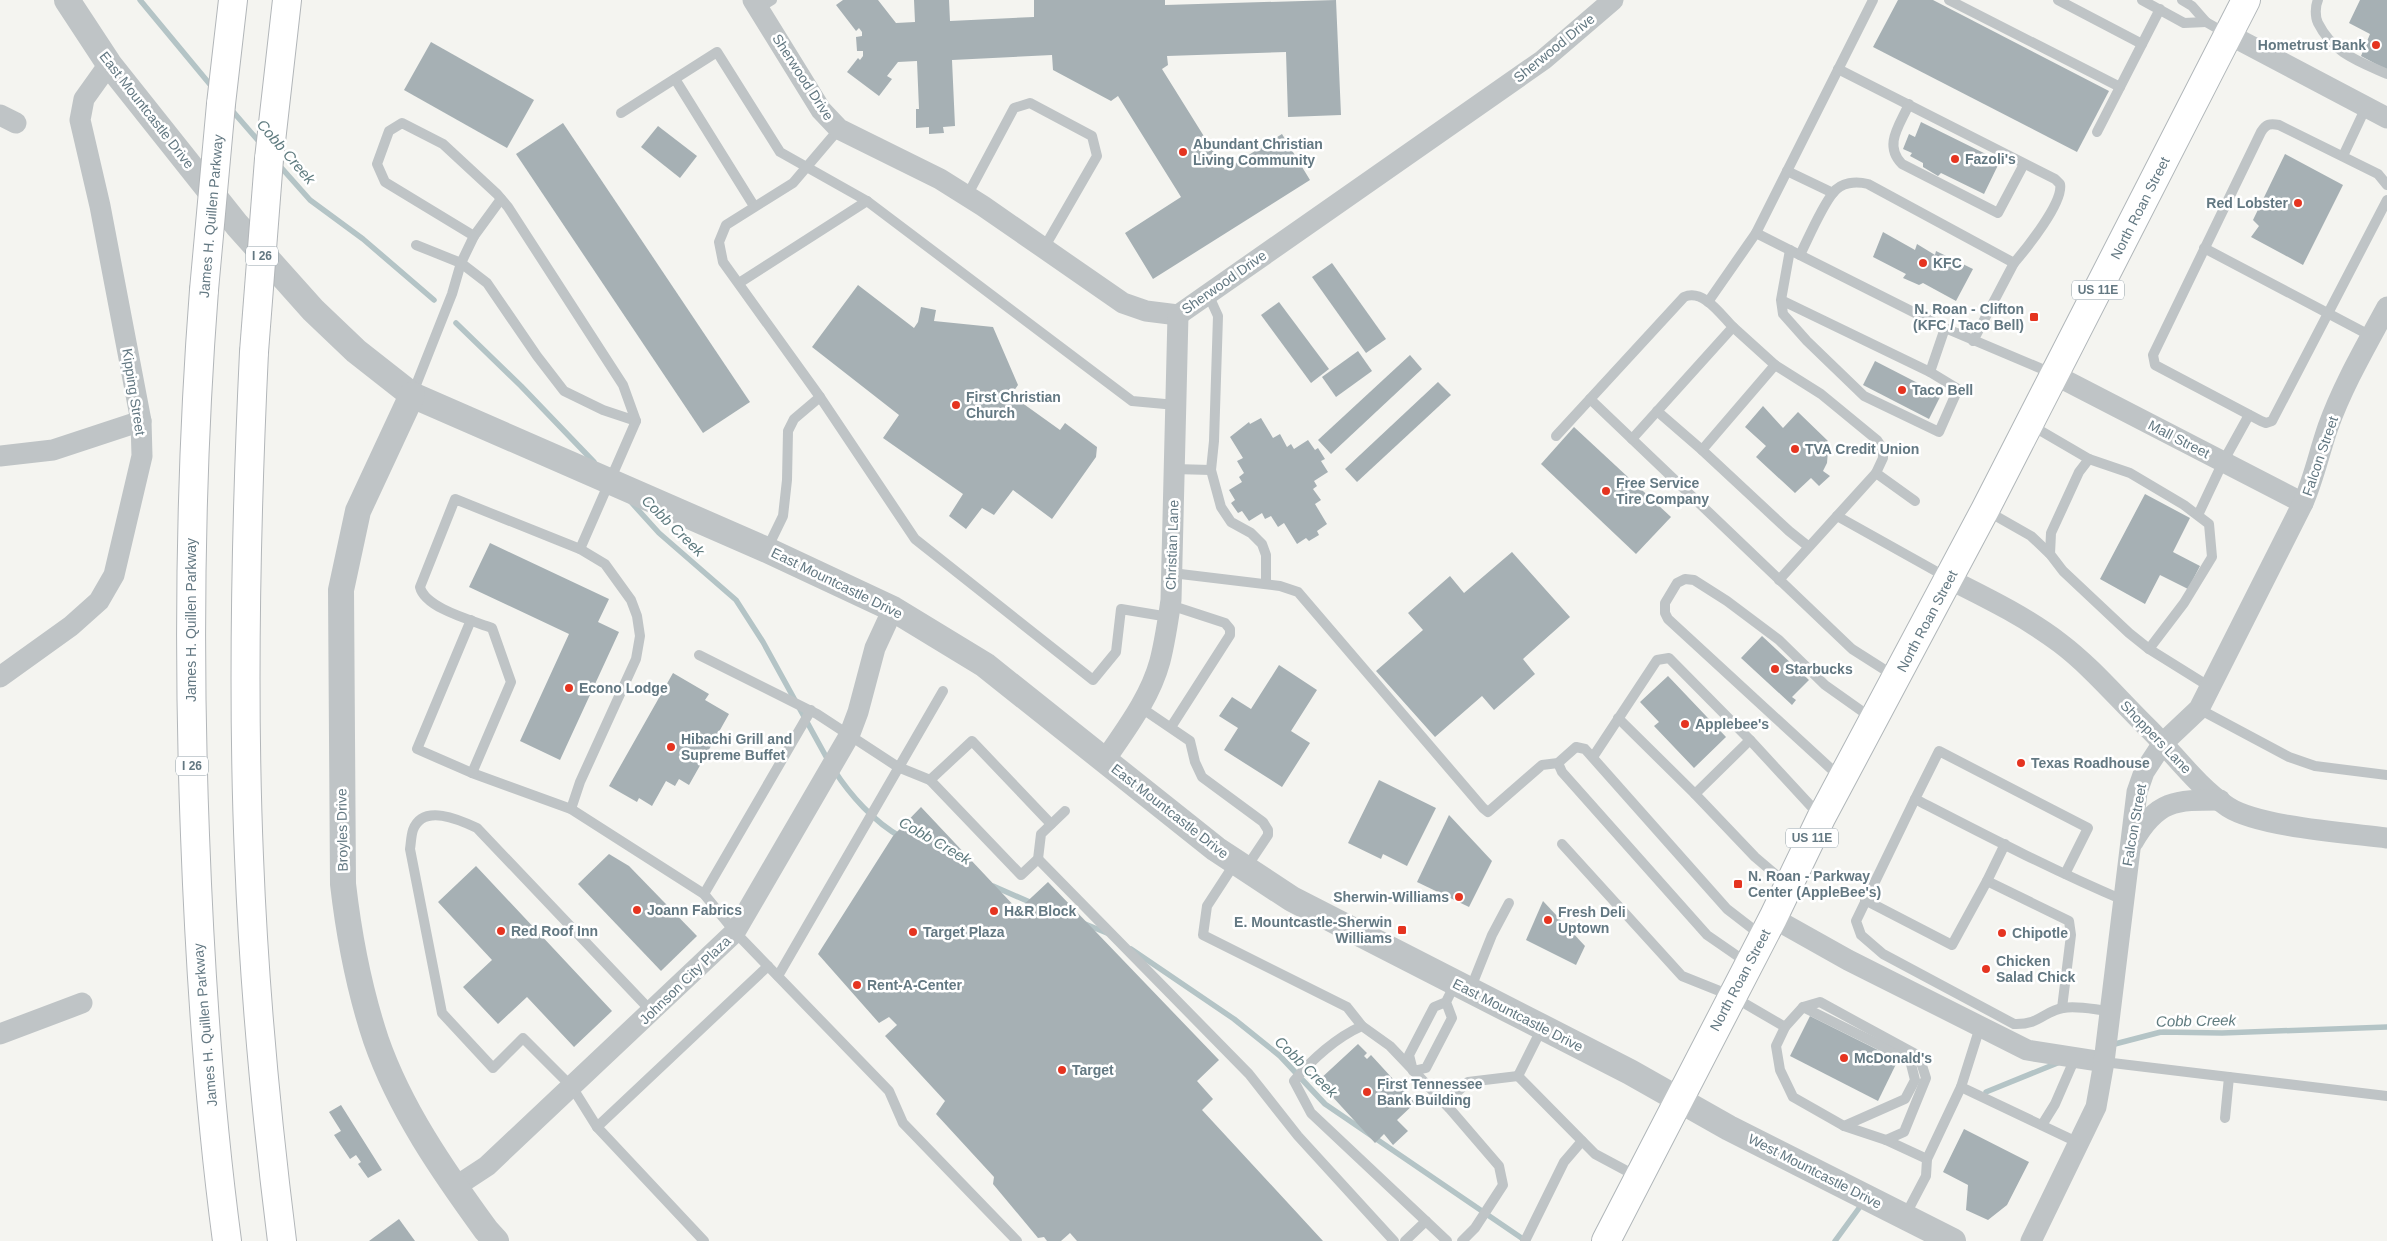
<svg xmlns="http://www.w3.org/2000/svg" width="2387" height="1241" viewBox="0 0 2387 1241" font-family="Arial,sans-serif">
<style>
.lines{fill:none;stroke-linecap:round;stroke-linejoin:round}
.stream{stroke:#b4c4c6;stroke-width:5.5}
.building{fill:#a6b0b4}
.primary-casing{stroke:#b0b6b9;stroke-width:30}
.motorway-casing{stroke:#b2b6b9;stroke-width:30}
.service{stroke:#bfc4c6;stroke-width:10}
.minor{stroke:#bfc4c6;stroke-width:21}
.tertiary{stroke:#bfc4c6;stroke-width:26}
.primary{stroke:#fff;stroke-width:28}
.motorway{stroke:#fff;stroke-width:28}
.motorway-bridge-casing{stroke:#b2b6b9;stroke-width:30;stroke-linecap:butt}
.motorway-bridge{stroke:#fff;stroke-width:28}
.poi-dot{fill:#e53420;stroke:#fff;stroke-width:2}
.labels{text-anchor:middle;stroke-width:5;stroke-linejoin:round;paint-order:stroke}
.shield{fill:#fff;stroke:#92a0a8;stroke-width:1}
.shield-label{font-size:12px;font-weight:bold;fill:#637882}
.poi-label{font-size:14px;font-weight:bold;fill:#637882;stroke:#fff;text-anchor:start}
.street-label{font-size:14px;fill:#637882;stroke:#fff}
.water-label{font-size:15px;font-style:italic;fill:#5f7b7f;stroke:#fff}
</style>
<rect width="100%" height="100%" fill="#f4f4f0"/>
<g class="lines">
<!-- stream -->
<g class="stream">
<path d="M140,0L213,88"/>
<path d="M229,107L262,145"/>
<path d="M278,164L310,200L363,239L434,300"/>
<path d="M456,323L521,386L594,462"/>
<path d="M631,502L659,533L736,600L763,642L829,762"/>
<path d="M834,770C850,795 874,822 901,837"/>
<path d="M993,886L1032,903"/>
<path d="M1085,924L1107,933"/>
<path d="M1131,949L1234,1019L1280,1056L1325,1104L1526,1241"/>
<path d="M2111,1045L2161,1032L2222,1033L2387,1027"/>
<path d="M1986,1092L2060,1062"/>
<path d="M1835,1241L1862,1204"/>
</g>
</g>
<!-- building -->
<g class="building">
<path d="M843,0H878L896,23L915,22L914,0H949L950,21L1034,17V0H1165V5L1336,0L1341,115L1288,117L1286,52L1167,56L1168,65L1162,69L1225,170L1282,134L1310,180L1153,279L1125,233L1181,197L1118,96L1111,101L1053,70L1052,55L952,60L955,126L943,127L944,133L929,134V127L916,128V109H919L917,61L898,62L887,76L892,79L879,96L847,72L858,58L860,60L863,56V51H857L856,37L862,36V32L859,28L856,31L836,5Z"/>
<path d="M1898,0H1933L2109,91L2077,152L1873,47Z"/>
<path d="M2360,0H2387V70L2361,56L2370,34L2349,23Z"/>
<path d="M431,42L534,100L507,148L404,90Z"/>
<path d="M1921,122L2000,161L1984,194L1941,173L1938,176L1923,167V163L1910,156L1912,153L1903,149L1909,134L1915,137Z"/>
<path d="M563,123L750,402L703,433L516,154Z"/>
<path d="M658,126L697,156L680,178L641,147Z"/>
<path d="M2285,154L2343,185L2303,265L2251,237L2259,226L2253,220Z"/>
<path d="M1883,232L1915,250L1917,244L1935,255L1936,251L1973,269L1956,301L1923,283L1919,285L1903,278L1906,274L1873,257Z"/>
<path d="M1332,263L1386,339L1366,353L1312,277Z"/>
<path d="M858,285L914,328L918,322L921,307L936,310L934,321L993,327L1018,385L1011,395L1060,430L1065,423L1097,447L1096,457L1052,519L1013,490L994,515L982,508L966,529L949,516L963,494L883,438L899,415L812,347Z"/>
<path d="M1279,302L1329,369L1311,383L1261,315Z"/>
<path d="M1358,351L1372,371L1336,397L1322,377Z"/>
<path d="M1410,355L1422,369L1331,454L1318,440Z"/>
<path d="M1875,361L1941,395L1929,419L1863,385Z"/>
<path d="M1438,382L1451,395L1357,482L1345,469Z"/>
<path d="M1763,406L1783,428L1798,412L1828,441L1822,446L1828,451L1827,463L1823,471L1830,476L1819,486L1811,478L1795,493L1756,457L1766,446L1745,427Z"/>
<path d="M1261,418L1273,438L1280,434L1287,447L1291,444L1294,449L1308,440L1315,450L1318,448L1325,459L1321,461L1328,472L1314,481L1317,486L1313,489L1321,500L1315,504L1327,524L1317,531L1319,535L1309,541L1306,538L1297,544L1284,523L1278,527L1271,516L1265,519L1262,513L1249,521L1242,511L1238,513L1231,503L1235,500L1229,490L1242,482L1239,477L1244,473L1237,461L1243,458L1230,437L1249,422L1250,424Z"/>
<path d="M1574,427L1671,517L1636,554L1541,464Z"/>
<path d="M2145,494L2190,518L2173,552L2200,566L2188,589L2160,575L2145,604L2100,579Z"/>
<path d="M490,543L609,599L598,622L619,632L560,760L520,741L569,634L469,587Z"/>
<path d="M1512,552L1570,617L1523,659L1535,674L1494,710L1482,696L1435,737L1376,671L1423,630L1408,613L1450,576L1464,593Z"/>
<path d="M1762,636L1809,680L1792,697L1796,700L1792,705L1741,658Z"/>
<path d="M1279,665L1317,690L1291,731L1310,743L1282,787L1224,750L1238,728L1219,716L1232,697L1251,709Z"/>
<path d="M673,673L709,694L705,700L729,714L689,785L679,779L675,786L666,781L652,806L639,798L637,802L609,786Z"/>
<path d="M1668,676L1726,737L1694,768L1654,726L1659,722L1640,702Z"/>
<path d="M1379,780L1436,808L1407,866L1383,854L1381,859L1348,843Z"/>
<path d="M921,807L1018,910L1048,882L1219,1060L1197,1081L1213,1099L1202,1110L1323,1241H1077L1070,1233L1061,1241H1047L1044,1237L1038,1238L993,1184L994,1177L936,1114L945,1101L885,1036L897,1025L889,1017L879,1023L818,954L893,836Z"/>
<path d="M1449,815L1492,861L1469,907L1417,882Z"/>
<path d="M609,854L629,866L697,936L661,971L578,884Z"/>
<path d="M476,866L612,1011L574,1047L527,997L498,1024L463,987L492,960L438,902Z"/>
<path d="M1543,901L1585,946L1576,965L1526,940Z"/>
<path d="M1810,1016L1898,1060L1878,1101L1790,1056Z"/>
<path d="M1358,1044L1367,1053L1364,1056L1367,1059L1371,1055L1415,1103L1397,1120L1408,1131L1393,1145L1384,1134L1375,1143L1318,1081Z"/>
<path d="M341,1105L382,1170L368,1178L358,1164L361,1162L356,1155L350,1159L334,1135L341,1131L329,1112Z"/>
<path d="M1964,1129L2029,1162L2007,1205L1988,1220L1966,1210L1968,1185L1943,1172Z"/>
<path d="M399,1219L415,1241H369Z"/>
</g>
<g class="lines">
<!-- primary casing -->
<g class="primary-casing">
<path id="primary" d="M1606,1241L1773,918L1821,818L1985,510L2246,0"/>
</g>
<!-- motorway casing -->
<g class="motorway-casing">
<g id="motorway">
<path d="M221,104L233,0"/>
<path d="M269,159L287,0"/>
<path d="M204,290C190,471 188,653 195,835C200,971 209,1106 227,1241"/>
<path d="M254,352C246,520 242,689 249,857C254,986 266,1114 282,1241"/>
</g>
</g>
<!-- service -->
<g class="service">
<path d="M1949,0L2120,87"/>
<path d="M2058,0L2142,44"/>
<path d="M2142,0L2184,23L2206,22"/>
<path d="M2182,0L2192,6L2206,22L2227,34"/>
<path d="M2318,0C2315,6 2315,17 2318,23C2333,53 2358,61 2387,74"/>
<path d="M759,8L772,0"/>
<path d="M1838,69L2055,179L2060,184C2064,202 2026,249 2014,263"/>
<path d="M675,79L754,206"/>
<path d="M1909,104C1900,125 1883,145 1902,164L1998,213L2024,164"/>
<path d="M621,113L717,52L780,152L867,201L1132,401L1176,405"/>
<path d="M839,129L793,183L726,225L719,242L723,262L820,397L915,539L1093,680L1116,652L1121,609L1169,617"/>
<path d="M2097,132L2160,9"/>
<path d="M2343,156L2366,107"/>
<path d="M1787,171L1833,193"/>
<path d="M2387,185L2378,174L2279,125C2270,123 2266,124 2261,132L2153,355L2155,365L2261,421L2266,423L2272,421L2387,200"/>
<path d="M967,196L1014,108L1030,103L1092,136L1097,156L1044,248"/>
<path d="M1756,233L1945,328L2054,374"/>
<path d="M474,236L501,199"/>
<path d="M416,245L461,263L487,283L537,356L564,391L603,410L636,421"/>
<path d="M2204,248L2371,336"/>
<path d="M1800,255C1809,237 1821,208 1833,193C1841,182 1856,181 1868,184L2014,263L1973,341"/>
<path d="M739,283L867,201"/>
<path d="M1208,294L1218,316L1214,441L1211,470L1221,507L1231,522L1251,533L1262,544L1266,555V584"/>
<path d="M1781,300L1930,372L1958,389L1939,432L1864,396L1807,341L1783,314L1781,300L1790,250"/>
<path d="M1708,302L1756,233L1873,0"/>
<path d="M1733,327L1775,365"/>
<path d="M1930,372L1945,328"/>
<path d="M412,395L452,294L461,263L474,236L385,182L377,164L389,131L402,123L443,144L497,194L508,207L623,385L636,421L580,549"/>
<path d="M1590,399L1852,649L1896,677"/>
<path d="M1657,411L1702,450"/>
<path d="M2029,424L2089,459L2130,473L2184,505L2209,524L2212,557L2184,603L2149,649"/>
<path d="M1556,436L1684,297C1703,288 1721,315 1733,327L1632,439"/>
<path d="M1174,469L1211,470"/>
<path d="M1876,473L1915,501"/>
<path d="M1987,511L2031,536L2050,554L2063,571L2129,633L2149,649L2210,687"/>
<path d="M2198,515L2223,462L2249,415"/>
<path d="M1837,516L1948,578"/>
<path d="M767,549L783,516L787,480L788,431L794,419L820,397"/>
<path d="M2050,554L2051,533L2079,472L2089,459"/>
<path d="M1172,573L1280,586L1298,592L1483,808L1488,812L1542,765L1558,763L1576,747L1585,749L1727,909L1762,936"/>
<path d="M1779,580L1876,473L1883,458V449L1877,440L1821,394L1775,365L1702,450L1789,531L1809,547"/>
<path d="M1170,605L1225,623L1230,629V635L1171,727"/>
<path d="M471,620L417,749L472,773L571,809L704,894L735,932L889,1091L903,1123L1017,1241"/>
<path d="M699,655L817,714L898,767L930,780L1021,875L1038,859L1041,834L1065,811"/>
<path d="M1140,707L1190,741L1195,762L1202,777L1263,822L1268,830V835L1246,868"/>
<path d="M2199,709L2289,757L2315,766L2387,775"/>
<path d="M1618,718L1695,794L1755,857L1788,885"/>
<path d="M1593,757L1657,660L1669,658L1750,740L1821,817"/>
<path d="M1558,763L1562,772L1707,935L1749,964"/>
<path d="M472,773L511,682L492,628C471,620 425,608 420,587L455,499L580,549L605,564L631,600L637,616L640,636L636,659L580,782L571,809"/>
<path d="M1841,778L1668,619L1665,613V603L1677,583L1685,579L1694,580L1727,601L1779,640L1825,685L1873,719"/>
<path d="M930,780L972,741L1051,824"/>
<path d="M1695,794L1750,740"/>
<path d="M1915,799L1856,921L1861,935L1883,954L2014,1024C2040,1025 2044,1011 2063,1008C2077,1005 2096,1010 2111,1011"/>
<path d="M1562,844L1682,976L1732,996L1785,1027L1776,1046L1780,1070L1793,1097L1844,1126L1886,1140L1927,1159"/>
<path d="M1038,859L1249,1074L1298,1136L1394,1241"/>
<path d="M1235,863L1207,906L1203,935L1347,1007L1362,1026"/>
<path d="M2065,874L2088,828L1939,751L1915,799C1983,834 2052,870 2123,900"/>
<path d="M1987,881L2005,844"/>
<path d="M704,894L811,710"/>
<path d="M1865,900L1952,945L1987,881L2069,921L2071,935L2062,1008"/>
<path d="M778,976L943,691"/>
<path d="M1470,990L1492,935L1509,903"/>
<path d="M1446,1002L1452,1018L1426,1068L1413,1071L1409,1055L1434,1007L1446,1002L1455,984"/>
<path d="M1803,1007L1910,1060L1915,1080L1905,1099L1844,1126"/>
<path d="M652,1012L477,828C460,820 423,803 413,830C411,836 411,843 410,849L442,1013L493,1068L523,1038L572,1087L597,1127L704,1241"/>
<path d="M1785,1027L1803,1007L1820,1002L1919,1056L1926,1078L1904,1132L1886,1140"/>
<path d="M2104,1062L2387,1096"/>
<path d="M1518,1076L1595,1154L1638,1177"/>
<path d="M1518,1076L1542,1028"/>
<path d="M1961,1087L2079,1143"/>
<path d="M1445,1103L1468,1082L1518,1076"/>
<path d="M2225,1118L2229,1077"/>
<path d="M2042,1125L2055,1104L2075,1058"/>
<path d="M597,1127L768,966"/>
<path d="M1905,1216L1926,1176L1927,1159L1961,1087L1980,1027"/>
<path d="M1405,1241L1426,1221"/>
<path d="M1447,1241L1311,1113L1294,1081C1312,1059 1337,1037 1362,1026L1390,1046L1450,1109L1499,1166L1503,1185L1475,1228L1462,1241"/>
<path d="M1525,1241L1564,1162L1582,1141"/>
</g>
<!-- minor -->
<g class="minor">
<path d="M753,0L821,110L839,129L940,179L983,206L1123,303L1146,311L1178,315L1543,60L1613,0"/>
<path d="M2228,34L2387,118"/>
<path d="M0,115L16,123"/>
<path d="M2055,375L2303,503"/>
<path d="M0,456L53,450L141,421"/>
<path d="M1949,579C1987,598 2026,617 2060,643C2092,667 2121,702 2150,730C2175,755 2198,787 2228,807C2259,827 2348,833 2387,838"/>
<path d="M0,677L71,626L99,601L114,575L142,456L141,421L100,206L80,120L84,99L109,64"/>
<path d="M1105,760C1126,729 1150,698 1160,661C1165,641 1168,621 1171,600L1178,315"/>
<path d="M2133,842C2157,800 2175,800 2220,800"/>
<path d="M1773,918L1848,960L2027,1050L2104,1062"/>
<path d="M0,1034L82,1003"/>
<path d="M455,1187L487,1166L735,932L849,736L858,712L875,648L893,609"/>
<path d="M2031,1241L2096,1107L2104,1062L2137,792L2144,772L2163,743L2199,709L2303,503C2314,478 2319,453 2328,427C2343,385 2366,346 2387,307"/>
</g>
<!-- tertiary -->
<g class="tertiary">
<path d="M67,0L109,64L237,225L313,310L356,351L412,395L767,550L893,609L985,665L1216,849L1292,899L1630,1072L1729,1128L1953,1241"/>
<path d="M412,395L358,511L341,590L343,884C349,936 359,989 376,1040C400,1109 443,1171 486,1230L496,1241"/>
</g>
<!-- primary -->
<use href="#primary" class="primary"/>
<!-- motorway -->
<use href="#motorway" class="motorway"/>
<!-- motorway-bridge casing -->
<g class="motorway-bridge-casing">
<g id="motorway-bridge">
<path d="M204,290L221,104"/>
<path d="M254,352L269,159"/>
</g>
</g>
<!-- motorway-bridge -->
<use href="#motorway-bridge" class="motorway-bridge"/>
</g>
<!-- markers -->
<g class="poi-dot">
<circle cx="2376" cy="45" r="5"/>
<circle cx="1183" cy="152" r="5"/>
<circle cx="1955" cy="159" r="5"/>
<circle cx="2298" cy="203" r="5"/>
<circle cx="1923" cy="263" r="5"/>
<rect x="2029" y="312" width="10" height="10" rx="2.5"/>
<circle cx="1902" cy="390" r="5"/>
<circle cx="956" cy="405" r="5"/>
<circle cx="1795" cy="449" r="5"/>
<circle cx="1606" cy="491" r="5"/>
<circle cx="1775" cy="669" r="5"/>
<circle cx="569" cy="688" r="5"/>
<circle cx="1685" cy="724" r="5"/>
<circle cx="671" cy="747" r="5"/>
<circle cx="2021" cy="763" r="5"/>
<rect x="1733" y="879" width="10" height="10" rx="2.5"/>
<circle cx="1459" cy="897" r="5"/>
<circle cx="637" cy="910" r="5"/>
<circle cx="994" cy="911" r="5"/>
<circle cx="1548" cy="920" r="5"/>
<rect x="1397" y="925" width="10" height="10" rx="2.5"/>
<circle cx="501" cy="931" r="5"/>
<circle cx="913" cy="932" r="5"/>
<circle cx="2002" cy="933" r="5"/>
<circle cx="1986" cy="969" r="5"/>
<circle cx="857" cy="985" r="5"/>
<circle cx="1844" cy="1058" r="5"/>
<circle cx="1062" cy="1070" r="5"/>
<circle cx="1367" cy="1092" r="5"/>
</g>
<g class="labels">
<!-- shield labels -->
<g class="shield">
<rect x="246" y="246.5" width="32" height="19" rx="4"/>
<rect x="2072" y="280.5" width="52" height="19" rx="4"/>
<rect x="176" y="756.5" width="32" height="19" rx="4"/>
<rect x="1786" y="828.5" width="52" height="19" rx="4"/>
</g>
<g class="shield-label">
<text x="262" y="260">I 26</text>
<text x="2098" y="294">US 11E</text>
<text x="192" y="770">I 26</text>
<text x="1812" y="842">US 11E</text>
</g>
<!-- poi labels -->
<g class="poi-label">
<text x="2366" y="50" text-anchor="end">Hometrust Bank</text>
<text x="1193" y="149">Abundant Christian<tspan x="1193" dy="16">Living Community</tspan></text>
<text x="1965" y="164">Fazoli's</text>
<text x="2288" y="208" text-anchor="end">Red Lobster</text>
<text x="1933" y="268">KFC</text>
<text x="2024" y="314" text-anchor="end">N. Roan - Clifton<tspan x="2024" dy="16">(KFC / Taco Bell)</tspan></text>
<text x="1912" y="395">Taco Bell</text>
<text x="966" y="402">First Christian<tspan x="966" dy="16">Church</tspan></text>
<text x="1805" y="454">TVA Credit Union</text>
<text x="1616" y="488">Free Service<tspan x="1616" dy="16">Tire Company</tspan></text>
<text x="1785" y="674">Starbucks</text>
<text x="579" y="693">Econo Lodge</text>
<text x="1695" y="729">Applebee's</text>
<text x="681" y="744">Hibachi Grill and<tspan x="681" dy="16">Supreme Buffet</tspan></text>
<text x="2031" y="768">Texas Roadhouse</text>
<text x="1748" y="881">N. Roan - Parkway<tspan x="1748" dy="16">Center (AppleBee's)</tspan></text>
<text x="1449" y="902" text-anchor="end">Sherwin-Williams</text>
<text x="647" y="915">Joann Fabrics</text>
<text x="1004" y="916">H&amp;R Block</text>
<text x="1558" y="917">Fresh Deli<tspan x="1558" dy="16">Uptown</tspan></text>
<text x="1392" y="927" text-anchor="end">E. Mountcastle-Sherwin<tspan x="1392" dy="16">Williams</tspan></text>
<text x="511" y="936">Red Roof Inn</text>
<text x="923" y="937">Target Plaza</text>
<text x="2012" y="938">Chipotle</text>
<text x="1996" y="966">Chicken<tspan x="1996" dy="16">Salad Chick</tspan></text>
<text x="867" y="990">Rent-A-Center</text>
<text x="1854" y="1063">McDonald's</text>
<text x="1072" y="1075">Target</text>
<text x="1377" y="1089">First Tennessee<tspan x="1377" dy="16">Bank Building</tspan></text>
</g>
<!-- street labels -->
<g class="street-label">
<text transform="translate(1554 48) rotate(-39)" y="5">Sherwood Drive</text>
<text transform="translate(803 77) rotate(57)" y="5">Sherwood Drive</text>
<text transform="translate(147 110) rotate(52)" y="5">East Mountcastle Drive</text>
<text transform="translate(2140 208) rotate(-63)" y="5">North Roan Street</text>
<text transform="translate(211 216) rotate(-85)" y="5">James H. Quillen Parkway</text>
<text transform="translate(1224 282) rotate(-35)" y="5">Sherwood Drive</text>
<text transform="translate(134 392) rotate(81)" y="5">Kipping Street</text>
<text transform="translate(2179 439) rotate(27)" y="5">Mall Street</text>
<text transform="translate(2320 456) rotate(-71)" y="5">Falcon Street</text>
<text transform="translate(1172 545) rotate(-88)" y="5">Christian Lane</text>
<text transform="translate(837 583) rotate(26)" y="5">East Mountcastle Drive</text>
<text transform="translate(191 620) rotate(-90)" y="5">James H. Quillen Parkway</text>
<text transform="translate(1927 621) rotate(-62)" y="5">North Roan Street</text>
<text transform="translate(2156 737) rotate(46)" y="5">Shoppers Lane</text>
<text transform="translate(1170 811) rotate(38)" y="5">East Mountcastle Drive</text>
<text transform="translate(2134 825) rotate(-80)" y="5">Falcon Street</text>
<text transform="translate(342 830) rotate(-91)" y="5">Broyles Drive</text>
<text transform="translate(685 980) rotate(-44)" y="5">Johnson City Plaza</text>
<text transform="translate(1740 980) rotate(-62)" y="5">North Roan Street</text>
<text transform="translate(1518 1015) rotate(27)" y="5">East Mountcastle Drive</text>
<text transform="translate(205 1025) rotate(-95)" y="5">James H. Quillen Parkway</text>
<text transform="translate(1815 1171) rotate(27)" y="5">West Mountcastle Drive</text>
</g>
<!-- water labels -->
<g class="water-label">
<text transform="translate(286 152) rotate(49)" y="5">Cobb Creek</text>
<text transform="translate(673 526) rotate(44)" y="5">Cobb Creek</text>
<text transform="translate(935 841) rotate(30)" y="5">Cobb Creek</text>
<text transform="translate(2196 1021) rotate(-1)" y="5">Cobb Creek</text>
<text transform="translate(1306 1067) rotate(44)" y="5">Cobb Creek</text>
</g>
</g>
</svg>
